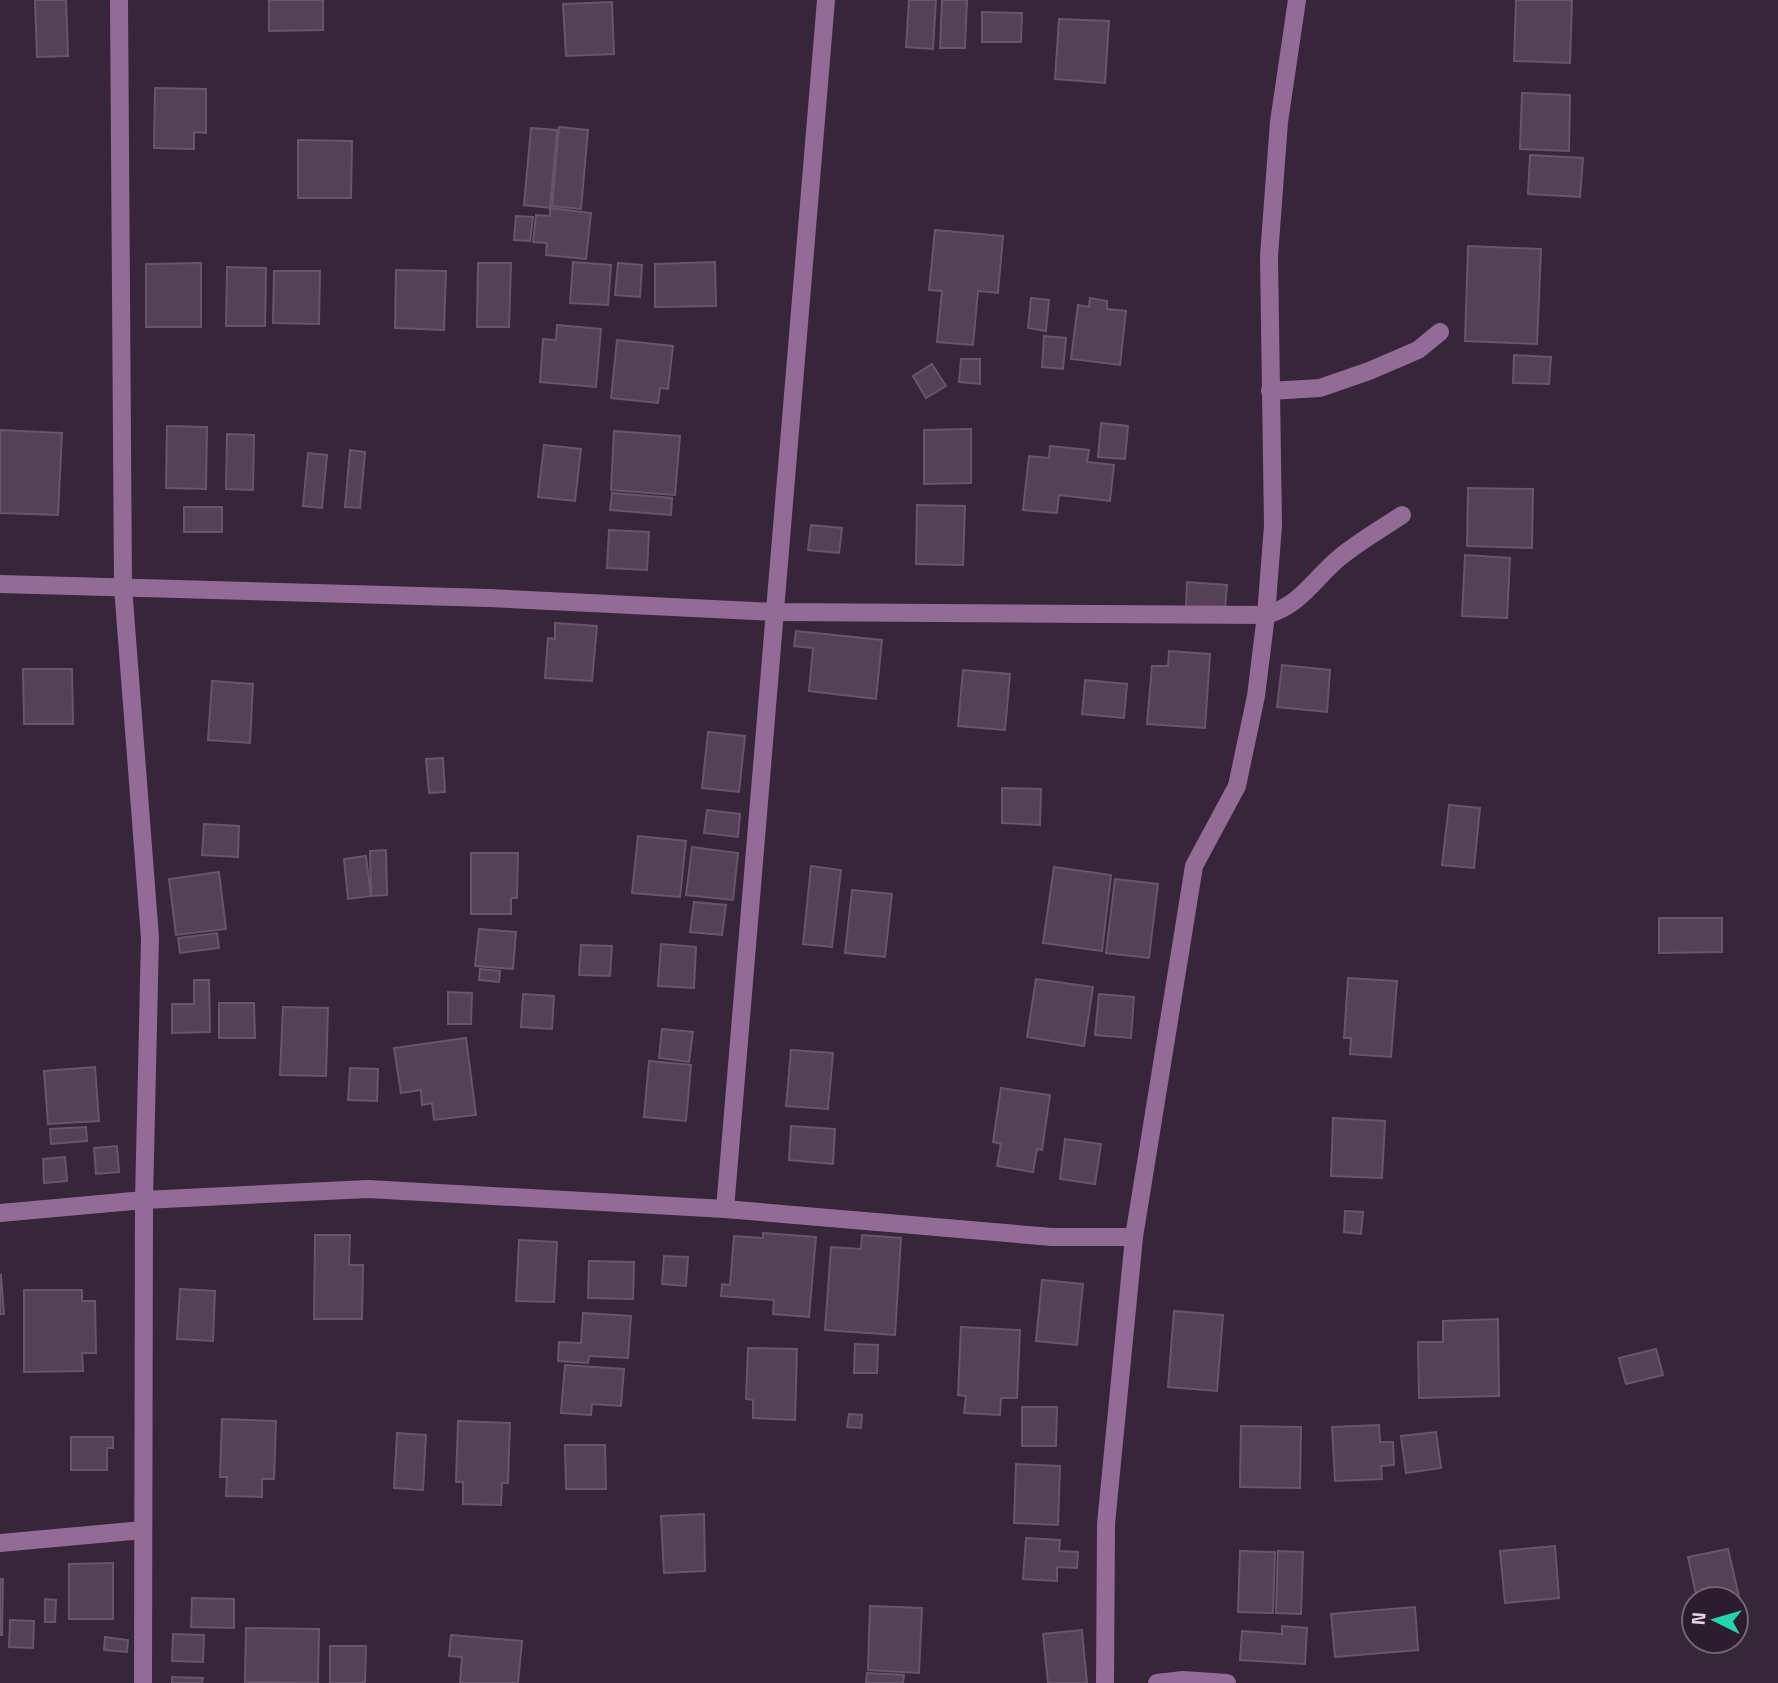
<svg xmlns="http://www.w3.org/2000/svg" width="1778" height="1683" viewBox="0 0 1778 1683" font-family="'Titillium Web',sans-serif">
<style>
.building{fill:#544156;stroke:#69556b;stroke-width:2}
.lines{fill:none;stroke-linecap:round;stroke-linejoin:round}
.minor{stroke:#926c96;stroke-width:18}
</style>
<rect width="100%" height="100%" fill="#372539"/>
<!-- building -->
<g class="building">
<path d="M35,0H66L68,56L37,57Z"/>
<path d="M269,0H323V30L269,31Z"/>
<path d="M909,0H936L933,49L906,47Z"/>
<path d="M942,0H967L965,48H940Z"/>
<path d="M1516,0H1572L1570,63L1514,61Z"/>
<path d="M612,2L614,54L566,56L563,4Z"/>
<path d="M982,12L1022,13L1021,42H982Z"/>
<path d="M1059,19L1109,21L1105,83L1055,79Z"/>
<path d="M155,88L206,89V133L194,132V149L154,148Z"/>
<path d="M1522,93L1570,95L1569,151L1520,149Z"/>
<path d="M559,127L588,130L581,209L552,206Z"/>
<path d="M531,128L557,130L550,208L524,205Z"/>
<path d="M298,140L352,141L351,198H298Z"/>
<path d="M1530,155L1583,158L1580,197L1528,194Z"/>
<path d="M550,208L591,213L586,259L546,255L547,243L533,242L536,215L550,216Z"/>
<path d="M516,216L533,217L530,241L514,240Z"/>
<path d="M935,230L1003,236L998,293L978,291L973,345L937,342L942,291L929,290Z"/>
<path d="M1468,246L1541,249L1537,344L1465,341Z"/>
<path d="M573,262L611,265L608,305L570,303Z"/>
<path d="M715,262L716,306L655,307V264Z"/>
<path d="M201,263V327H146V264Z"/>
<path d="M478,263H511L509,327H477Z"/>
<path d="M618,263L642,265L640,297L615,295Z"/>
<path d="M227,267L266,268L265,326H226Z"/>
<path d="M396,270L446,271L444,330L395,328Z"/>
<path d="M274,271H320L319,324L273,323Z"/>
<path d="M1031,298L1049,300L1046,331L1028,328Z"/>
<path d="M1090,298L1107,301V309L1126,311L1120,365L1071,359L1078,305L1089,307Z"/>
<path d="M557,325L601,329L596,387L540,382L543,339L556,340Z"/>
<path d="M1044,336L1066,338L1063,369L1042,367Z"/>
<path d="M617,340L673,346L668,389L660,388L658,403L611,398Z"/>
<path d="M1514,355L1551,357L1549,384L1513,383Z"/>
<path d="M961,359H980V384L959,382Z"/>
<path d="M932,364L946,386L926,398L913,376Z"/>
<path d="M1101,423L1128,426L1125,459L1098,457Z"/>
<path d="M167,426L207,427L206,489L166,488Z"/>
<path d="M971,429V483L924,484V430Z"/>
<path d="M0,430L62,433L58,515L0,513Z"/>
<path d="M614,431L680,436L675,495L611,490Z"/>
<path d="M227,434L254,435L253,490L226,489Z"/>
<path d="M544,445L581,449L575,501L538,497Z"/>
<path d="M1050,446L1089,450L1087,462L1114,465L1110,501L1059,495L1057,513L1023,510L1029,456L1049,458Z"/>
<path d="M350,450L365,452L360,508L345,507Z"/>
<path d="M308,453L327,455L322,508L303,506Z"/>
<path d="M1468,488L1533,489L1532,548L1467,546Z"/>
<path d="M612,493L672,498L671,515L610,510Z"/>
<path d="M917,505L965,506L963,565L916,564Z"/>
<rect x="184" y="507" width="38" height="25"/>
<path d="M811,525L842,528L839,553L808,550Z"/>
<path d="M609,530L649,532L647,570L607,568Z"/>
<path d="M1465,555L1510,558L1507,618L1462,616Z"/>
<path d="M1187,582L1227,585L1225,610L1186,607Z"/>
<path d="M555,623L597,626L592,681L545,678L548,638L555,639Z"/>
<path d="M796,631L882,640L876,699L809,691L813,648L794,646Z"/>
<path d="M1169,651L1210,654L1205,728L1147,724L1152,666H1168Z"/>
<path d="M1282,665L1330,670L1327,712L1277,707Z"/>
<path d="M23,669H72L73,724H24Z"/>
<path d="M963,670L1010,674L1005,730L958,726Z"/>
<path d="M1085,680L1127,684L1124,718L1082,714Z"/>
<path d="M212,681L253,684L250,743L208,740Z"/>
<path d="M708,732L745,736L739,792L702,788Z"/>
<path d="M443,758L445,792L429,793L426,759Z"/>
<path d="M1002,788L1041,789L1040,825L1002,823Z"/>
<path d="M1449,805L1480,808L1474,868L1442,865Z"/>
<path d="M707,810L740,814L738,837L704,833Z"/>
<path d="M204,824L239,826L238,857L202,855Z"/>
<path d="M638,836L686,841L680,897L632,893Z"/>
<path d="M692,847L738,853L733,900L686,895Z"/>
<path d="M386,850L387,895L371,896L370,851Z"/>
<path d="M471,853H518L517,898H511V914H471Z"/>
<path d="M366,856L371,896L348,899L344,859Z"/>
<path d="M811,866L841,870L832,947L803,944Z"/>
<path d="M1054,867L1111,875L1102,951L1043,943Z"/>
<path d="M219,872L226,929L176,935L169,879Z"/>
<path d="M1115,879L1158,884L1149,958L1106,953Z"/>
<path d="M852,890L892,894L885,957L845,953Z"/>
<path d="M694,902L726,905L722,935L690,932Z"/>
<path d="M1659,918H1722V952L1659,953Z"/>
<path d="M479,929L516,932L513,969L475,966Z"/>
<path d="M217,933L219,948L180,953L178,938Z"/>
<path d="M661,944L696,947L694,988L658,986Z"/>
<path d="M581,945L612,946L610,976L579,975Z"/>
<path d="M480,969L500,971L499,982L479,980Z"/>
<path d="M1348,978L1397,981L1391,1057L1350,1054L1351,1038H1344Z"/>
<path d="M1036,979L1093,987L1084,1046L1027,1037Z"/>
<path d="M194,980H209L210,1032L172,1033V1004H194Z"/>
<path d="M448,992L472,993L471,1024H448Z"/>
<path d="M523,994L554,996L552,1029L521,1027Z"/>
<path d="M1099,994L1134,997L1131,1038L1095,1035Z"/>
<path d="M219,1003H254L255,1038H219Z"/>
<path d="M283,1007L328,1008L326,1076L280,1075Z"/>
<path d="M662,1029L693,1032L689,1062L659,1058Z"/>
<path d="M466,1038L476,1115L434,1120L432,1103L422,1105L421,1090L401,1093L394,1048Z"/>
<path d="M791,1050L833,1053L828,1109L786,1106Z"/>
<path d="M649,1061L691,1065L686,1121L644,1117Z"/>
<path d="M95,1067L99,1121L48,1124L44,1071Z"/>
<path d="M350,1068L378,1069L377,1101L348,1100Z"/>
<path d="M1001,1088L1050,1095L1042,1150L1037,1149L1033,1172L997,1166L1001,1144L993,1142Z"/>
<path d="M1333,1118L1385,1121L1382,1178L1331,1176Z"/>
<path d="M791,1126L835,1129L833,1164L789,1160Z"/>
<path d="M86,1127L87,1141L51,1144L50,1129Z"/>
<path d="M1065,1139L1101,1144L1095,1184L1060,1179Z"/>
<path d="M117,1146L119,1172L96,1174L94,1148Z"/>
<path d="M65,1157L67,1181L44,1183L43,1159Z"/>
<path d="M1345,1211L1363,1212L1361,1234L1344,1232Z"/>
<path d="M763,1233L816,1237L809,1317L773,1314L774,1300L721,1296L722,1284L730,1285L734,1236L763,1238Z"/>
<path d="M315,1235H350L349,1265H363L362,1319H314Z"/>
<path d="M862,1235L901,1238L895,1335L825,1330L831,1247L861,1249Z"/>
<path d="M519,1240L557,1242L554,1302L516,1301Z"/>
<path d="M664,1256L688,1257L686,1286L662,1284Z"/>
<path d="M589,1261L634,1262L633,1299L588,1298Z"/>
<path d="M1,1275L4,1314H0V1276Z"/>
<path d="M1042,1280L1083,1284L1077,1345L1036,1341Z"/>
<path d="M180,1289L215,1291L213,1341L177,1339Z"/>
<path d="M24,1290H82V1301H95L96,1353H82L83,1371L24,1372Z"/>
<path d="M1174,1311L1223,1315L1217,1391L1168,1387Z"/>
<path d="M583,1313L631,1316L628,1358L589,1356L588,1363L558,1361L559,1342L581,1343Z"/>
<path d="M1498,1319L1499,1396L1419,1398L1418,1342H1443V1321Z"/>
<path d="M961,1327L1020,1330L1017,1398H1001L1000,1415L964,1413L966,1396L958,1395Z"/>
<path d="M855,1344L878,1345L877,1373H854Z"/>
<path d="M748,1348L797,1349L795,1420L753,1418V1400L746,1399Z"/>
<path d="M1656,1349L1663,1375L1626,1384L1619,1358Z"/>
<path d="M565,1365L624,1369L621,1406L592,1404L591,1415L561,1413Z"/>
<path d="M1022,1407H1057L1056,1446H1022Z"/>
<path d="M849,1414L862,1415L861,1428L847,1427Z"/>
<path d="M222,1419L276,1421L274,1479H262V1497L226,1496L227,1477H220Z"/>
<path d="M458,1421L510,1423L508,1483H502L501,1505L463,1504V1482H456Z"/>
<path d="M1379,1425L1380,1442H1393L1394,1465L1381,1466L1382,1479L1335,1481L1332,1427Z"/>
<path d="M1241,1426L1301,1427L1300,1488L1240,1487Z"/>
<path d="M1436,1432L1441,1468L1406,1473L1401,1436Z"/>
<path d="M397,1433L426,1435L423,1490L394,1488Z"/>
<path d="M71,1437H113V1448H107V1470H71Z"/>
<path d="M565,1445H605L606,1489H566Z"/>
<path d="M1016,1464L1060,1466L1058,1525L1014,1523Z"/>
<path d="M704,1514L705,1571L664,1573L661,1516Z"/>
<path d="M1026,1538L1060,1540L1059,1551L1078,1552L1077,1568L1057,1567V1581L1023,1579Z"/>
<path d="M1555,1546L1559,1598L1505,1603L1500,1551Z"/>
<path d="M1728,1549L1740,1601L1697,1599L1688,1557Z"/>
<path d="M1240,1551L1275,1552L1273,1613L1238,1612Z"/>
<path d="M1278,1551L1303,1552L1301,1614L1276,1613Z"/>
<path d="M113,1563V1619H69V1564Z"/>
<path d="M0,1579H3L2,1635H0Z"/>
<path d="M192,1598L234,1599V1628L191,1627Z"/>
<path d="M45,1599L56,1600L55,1622H45Z"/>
<path d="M870,1606L922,1608L919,1673L868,1670Z"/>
<path d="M1415,1607L1418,1650L1335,1657L1331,1614Z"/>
<path d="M10,1620L34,1621L33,1648L9,1647Z"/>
<path d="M1282,1626L1307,1628L1305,1664L1240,1660L1242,1631L1282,1634Z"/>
<path d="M246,1628L319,1629L318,1683L245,1682Z"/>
<path d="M1082,1630L1087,1683H1048L1043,1634Z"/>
<path d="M173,1634L204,1635L203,1662L172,1661Z"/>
<path d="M451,1635L522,1641L518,1683H460L462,1657L449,1656Z"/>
<path d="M105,1637L128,1640L127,1652L104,1650Z"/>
<path d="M330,1646H366L365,1683H330Z"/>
<path d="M867,1673L904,1675L903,1683H866Z"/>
<path d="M172,1677L203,1678L202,1683H172Z"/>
</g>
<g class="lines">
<!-- minor -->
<g class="minor">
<path d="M119,0L123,587L150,938L144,1200L143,1683"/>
<path d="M1270,391L1320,388L1369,371L1418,350L1440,332"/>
<path d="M0,584L489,598L775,612L1266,615C1301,605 1313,580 1339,558C1358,542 1381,529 1402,515"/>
<path d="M725,1209L826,0"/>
<path d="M0,1213L144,1200L368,1189L725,1209L1052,1237H1134"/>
<path d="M0,1543L143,1530"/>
<path d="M1105,1683L1106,1524L1134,1237L1194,866L1237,786L1256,696L1266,615L1273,526L1269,256L1279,122L1297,0"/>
<path d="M1157,1683L1183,1680L1227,1683"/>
</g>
</g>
<!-- north arrow -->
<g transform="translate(1715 1620) rotate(275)"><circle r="33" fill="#2d1b2f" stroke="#746576" stroke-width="2"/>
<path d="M0-5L12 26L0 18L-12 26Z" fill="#22d5af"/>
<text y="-10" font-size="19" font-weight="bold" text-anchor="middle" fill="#dfd3e0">N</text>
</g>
</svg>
